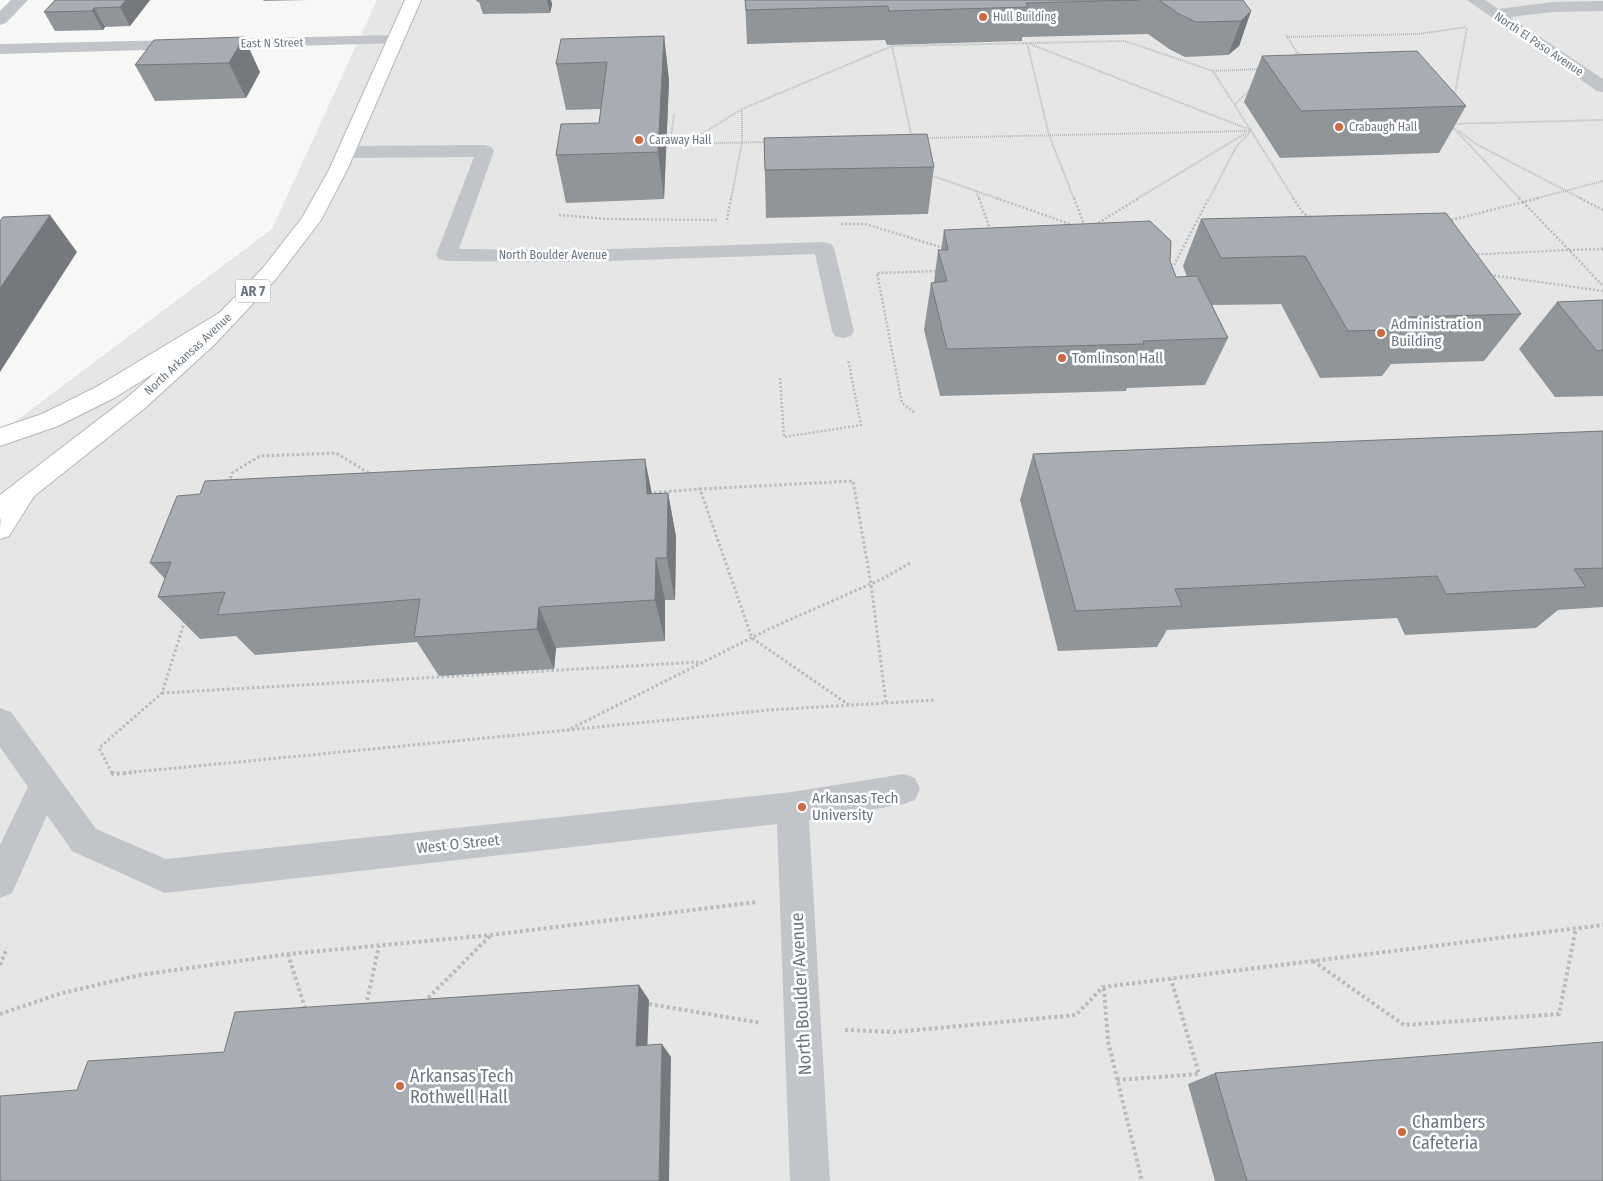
<svg xmlns="http://www.w3.org/2000/svg" width="1603" height="1181" viewBox="0 0 1603 1181" font-family="'Fira Sans Condensed',sans-serif">
<style>
.built{fill:#e5e6e5}
.lines{fill:none;stroke-linecap:round;stroke-linejoin:round}
.major-casing{stroke:#b3b6ba;stroke-width:2}
.highway-casing{stroke:#b4b7ba;stroke-width:2}
.path-far3{stroke:#b9bcbe;stroke-width:2;stroke-dasharray:1 1;stroke-linecap:butt}
.path-far2{stroke:#b9bcbe;stroke-width:2.5;stroke-dasharray:2 2;stroke-linecap:butt}
.path-far1{stroke:#b9bcbe;stroke-width:3;stroke-dasharray:2.5 2.5;stroke-linecap:butt}
.path{stroke:#b9bcbe;stroke-width:4;stroke-dasharray:3 3;stroke-linecap:butt}
.minor{fill:#c1c4c8;fill-rule:evenodd}
.major{fill:#fff;fill-rule:evenodd}
.highway{fill:#fff;fill-rule:evenodd}
.wall{fill:#90959a}
.shaded-wall{fill:#75797d}
.building{fill:#a7adb3;stroke:#75797d}
.poi-dot{fill:#cd6a3f;stroke:#fff;stroke-width:2}
.labels{text-anchor:middle;stroke-width:5;stroke-linejoin:round;paint-order:stroke}
.far-poi-label{font-size:12px;fill:#6a7682;stroke:#fff;text-anchor:start}
.far-street-label{font-size:12px;fill:#6a7682;stroke:#fff}
.shield{fill:#fff;stroke:#979fa8;stroke-width:1}
.shield-label{font-size:14px;font-weight:bold;fill:#6a7682}
.poi-label{font-size:15px;fill:#6a7682;stroke:#fff;text-anchor:start}
.street-label{font-size:15px;fill:#6a7682;stroke:#fff}
.near-street-label{font-size:18px;fill:#6a7682;stroke:#fff}
.near-poi-label{font-size:18px;fill:#6a7682;stroke:#fff;text-anchor:start}
</style>
<rect width="100%" height="100%" fill="#f7f7f5"/>
<!-- built -->
<path class="built" d="M377,0H1603V1181H0V433L272,229Z"/>
<g class="lines">
<!-- major casing -->
<g class="major-casing">
<g id="major">
<path d="M227,311L235,313L238,318L235,323L114,398L58,426L0,446V428L42,414L98,386L219,313Z"/>
<path d="M25,480L34,483L38,490L9,536L0,539C0,517 0,488 25,480Z"/>
</g>
</g>
<!-- highway casing -->
<g class="highway-casing">
<path id="highway" d="M405,0H421L347,170L321,220L276,279L214,345L145,408L9,516L0,519V495L129,396L198,335L262,269L302,218L329,170Z"/>
</g>
<!-- path-far3 -->
<g class="path-far3">
<path d="M1286,35L1298,54"/>
<path d="M1287,37L1419,34L1466,27"/>
<path d="M1027,43L1049,135L1074,199"/>
<path d="M1030,44L1248,129"/>
<path d="M892,46L912,138"/>
<path d="M1292,57L1298,53L1304,55"/>
<path d="M1214,71L1259,69"/>
<path d="M1454,98L1467,28"/>
<path d="M1235,104L1250,90"/>
<path d="M674,114L671,137L676,144L768,142"/>
<path d="M1250,129L1294,199"/>
<path d="M1459,131L1476,144L1582,199"/>
<path d="M924,138L1250,131"/>
<path d="M686,144L742,109L892,46L1125,41L1213,71L1251,131L1236,147L1209,199"/>
<path d="M930,175L999,199"/>
<path d="M976,191L979,199"/>
<path d="M731,199L742,143V110"/>
<path d="M1137,199L1246,133"/>
<path d="M1520,199L1450,124L1603,120"/>
<path d="M1534,199L1603,181"/>
</g>
<!-- path-far2 -->
<g class="path-far2">
<path d="M979,198L991,232"/>
<path d="M996,198L1073,225"/>
<path d="M1074,198L1085,227"/>
<path d="M1293,198L1303,213L1311,218"/>
<path d="M1519,198L1523,202L1539,198"/>
<path d="M1580,198L1603,210"/>
<path d="M1523,202L1569,250L1377,259L1292,260Z"/>
<path d="M559,215L607,219L717,220"/>
<path d="M727,220L731,198"/>
<path d="M841,224H865L944,248"/>
<path d="M1095,225L1139,198"/>
<path d="M1603,249L1569,250L1603,286"/>
<path d="M1174,265L1209,198"/>
<path d="M1490,275L1603,291"/>
<path d="M780,378L784,437L861,425L848,359"/>
<path d="M914,412L902,403L877,273L938,271"/>
</g>
<!-- path-far1 -->
<g class="path-far1">
<path d="M229,483L232,473L260,456L336,453L372,475"/>
<path d="M649,493L700,489"/>
<path d="M910,563L882,579L771,628L568,730L768,710L936,700"/>
<path d="M162,693L700,662"/>
<path d="M849,705L752,638L700,489L853,481L871,584L886,703"/>
<path d="M112,773L99,748L162,693L185,620"/>
<path d="M124,773L568,730"/>
</g>
<!-- path -->
<g class="path">
<path d="M112,772L113,774L136,772"/>
<path d="M288,954L306,1011"/>
<path d="M1313,961L1404,1025L1559,1014L1576,928"/>
<path d="M0,965L7,948"/>
<path d="M1104,988L1108,1041L1142,1181"/>
<path d="M424,1002L490,936"/>
<path d="M649,1004L761,1023"/>
<path d="M366,1006L379,946"/>
<path d="M0,1014L62,993L140,975L288,954L491,935L757,902"/>
<path d="M845,1030L895,1032L1076,1015L1103,987L1603,925"/>
<path d="M1117,1080L1199,1074L1171,979"/>
</g>
<!-- minor -->
<g class="minor">
<path d="M11,0H28L6,23L0,25V11Z"/>
<path d="M1467,0H1485L1498,9L1553,2L1603,1V11L1553,12L1510,17L1603,79V92L1597,91Z"/>
<path d="M395,35L401,37L403,40L401,43L0,54V44Z"/>
<path d="M485,145L491,147L494,151L459,249L579,250L824,242L831,244L834,248L854,331L851,336L843,338L835,336L832,331L815,254L579,262L446,261L439,259L436,255L474,157L346,158L340,156L337,152L340,148L346,146Z"/>
<path d="M0,708L11,712L96,829L166,859L792,792L904,774L915,778L920,789L915,800L904,804L809,820L830,1181H790L777,824L165,893L72,851L47,815L12,893L0,898V845L28,787L0,747Z"/>
</g>
<!-- major -->
<use href="#major" class="major"/>
<!-- highway -->
<use href="#highway" class="highway"/>
</g>
<!-- wall -->
<g class="wall">
<path d="M55,0H150L130,26L105,27L103,30L55,31L44,12Z"/>
<path d="M263,0H307L264,1Z"/>
<path d="M476,0H551L552,5L550,13L483,14L479,2H477Z"/>
<path d="M745,0H1243L1251,11L1239,46L1228,55L1185,57L1169,49L1148,34L1022,37V41L887,45L885,40L747,44Z"/>
<path d="M664,36L669,81L664,199L566,203L556,155L599,123L601,109L566,110L556,64Z"/>
<path d="M154,40L260,72L246,98L155,101L135,65Z"/>
<path d="M1262,56L1466,106L1439,153L1280,158L1244,102Z"/>
<path d="M764,138L934,167L928,214L766,218Z"/>
<path d="M1201,219L1521,314L1484,361L1391,364L1382,376L1320,378L1281,304L1212,305L1228,338L1205,385L1127,388L1126,391L940,396L924,330L931,283L934,282L938,250H941L944,230L1170,261L1176,277H1187L1183,266Z"/>
<path d="M1603,300V396L1555,397L1519,349L1557,302Z"/>
<path d="M1603,431V607L1558,610L1536,628L1405,635L1397,618L1167,630L1157,647L1058,651L1020,500L1033,454Z"/>
<path d="M668,493L676,537L675,600H665V641L556,648L554,669L439,676L417,642L255,655L236,636L200,639L158,597L165,579L150,563L652,494Z"/>
<path d="M1215,1073L1603,1181H1215L1188,1084Z"/>
</g>
<!-- shaded-wall -->
<g class="shaded-wall">
<path d="M126,0H150L130,26L120,7Z"/>
<path d="M547,0H551L552,5L550,13Z"/>
<path d="M94,8L105,27L103,30L92,11Z"/>
<path d="M1251,11L1239,46L1228,55L1241,21Z"/>
<path d="M664,36L669,81L664,199L658,152Z"/>
<path d="M244,37L260,72L246,98L229,63Z"/>
<path d="M50,215L77,252L0,372V288Z"/>
<path d="M645,459L654,504L647,494Z"/>
<path d="M668,493L676,537L675,600L667,558Z"/>
<path d="M656,558L665,600V641L655,600Z"/>
<path d="M539,607L556,648L554,669L537,629Z"/>
<path d="M639,985L649,1000L647,1058L636,1046Z"/>
<path d="M662,1044L671,1057L669,1181H659Z"/>
</g>
<!-- building -->
<g class="building">
<path d="M55,0H126L120,7L94,8L92,11L44,12Z"/>
<path d="M745,0H1139L1026,3L1028,7L889,11L888,6L746,10Z"/>
<path d="M1159,0H1243L1251,11L1241,21L1196,22L1179,14Z"/>
<path d="M664,36L658,152L556,155L561,124L599,123L607,62L556,64L561,39Z"/>
<path d="M244,37L229,63L135,65L154,40Z"/>
<path d="M1417,51L1466,106L1301,111L1262,56Z"/>
<path d="M927,134L934,167L765,170L764,138Z"/>
<path d="M1446,213L1521,314L1406,317L1414,329L1348,331L1305,256L1221,258L1201,219Z"/>
<path d="M50,215L0,288V221L3,217Z"/>
<path d="M1150,221L1171,241L1170,261L1176,277L1197,276L1228,338L1143,341L1144,344L947,349L931,283L947,281L938,250H948L944,230Z"/>
<path d="M1603,300V350L1597,351L1557,302Z"/>
<path d="M1603,431V568L1574,569L1586,587L1446,594L1437,576L1175,589L1182,606L1076,611L1033,454Z"/>
<path d="M645,459L647,494L668,493L667,558H656L655,600L539,607L537,629L414,637L420,599L217,615L225,592L158,597L171,562L150,563L177,496L200,494L205,481Z"/>
<path d="M639,985L636,1046L662,1044L659,1181H0V1096L77,1090L88,1061L224,1052L235,1012Z"/>
<path d="M1603,1042V1181H1247L1215,1073Z"/>
</g>
<!-- markers -->
<g class="poi-dot">
<circle cx="983" cy="17" r="5"/>
<circle cx="1339" cy="127" r="5"/>
<circle cx="639" cy="140" r="5"/>
<circle cx="1381" cy="333" r="5"/>
<circle cx="1062" cy="358" r="5"/>
<circle cx="802" cy="807" r="5"/>
<circle cx="400" cy="1086" r="5"/>
<circle cx="1402" cy="1132" r="5"/>
</g>
<g class="labels">
<!-- far-poi labels -->
<g class="far-poi-label">
<text x="993" y="21">Hull Building</text>
<text x="1349" y="131">Crabaugh Hall</text>
<text x="649" y="144">Caraway Hall</text>
</g>
<!-- far-street labels -->
<g class="far-street-label">
<text transform="translate(272 43) rotate(-1)" y="4">East N Street</text>
<text transform="translate(1539 44) rotate(34)" y="4">North El Paso Avenue</text>
<text x="553" y="259">North Boulder Avenue</text>
<text transform="translate(188 354) rotate(-43)" y="4">North Arkansas Avenue</text>
</g>
<!-- shield labels -->
<rect class="shield" x="235.5" y="279.5" width="35" height="23" rx="4"/>
<g class="shield-label">
<text x="253" y="296">AR 7</text>
</g>
<!-- poi labels -->
<g class="poi-label">
<text x="1391" y="329">Administration<tspan x="1391" dy="17">Building</tspan></text>
<text x="1072" y="363">Tomlinson Hall</text>
<text x="812" y="803">Arkansas Tech<tspan x="812" dy="17">University</tspan></text>
</g>
<!-- street labels -->
<g class="street-label">
<text transform="translate(458 844) rotate(-6)" y="5">West O Street</text>
</g>
<!-- near-street labels -->
<g class="near-street-label">
<text transform="translate(801 994) rotate(-93)" y="6">North Boulder Avenue</text>
</g>
<!-- near-poi labels -->
<g class="near-poi-label">
<text x="410" y="1082">Arkansas Tech<tspan x="410" dy="21">Rothwell Hall</tspan></text>
<text x="1412" y="1128">Chambers<tspan x="1412" dy="21">Cafeteria</tspan></text>
</g>
</g>
</svg>
